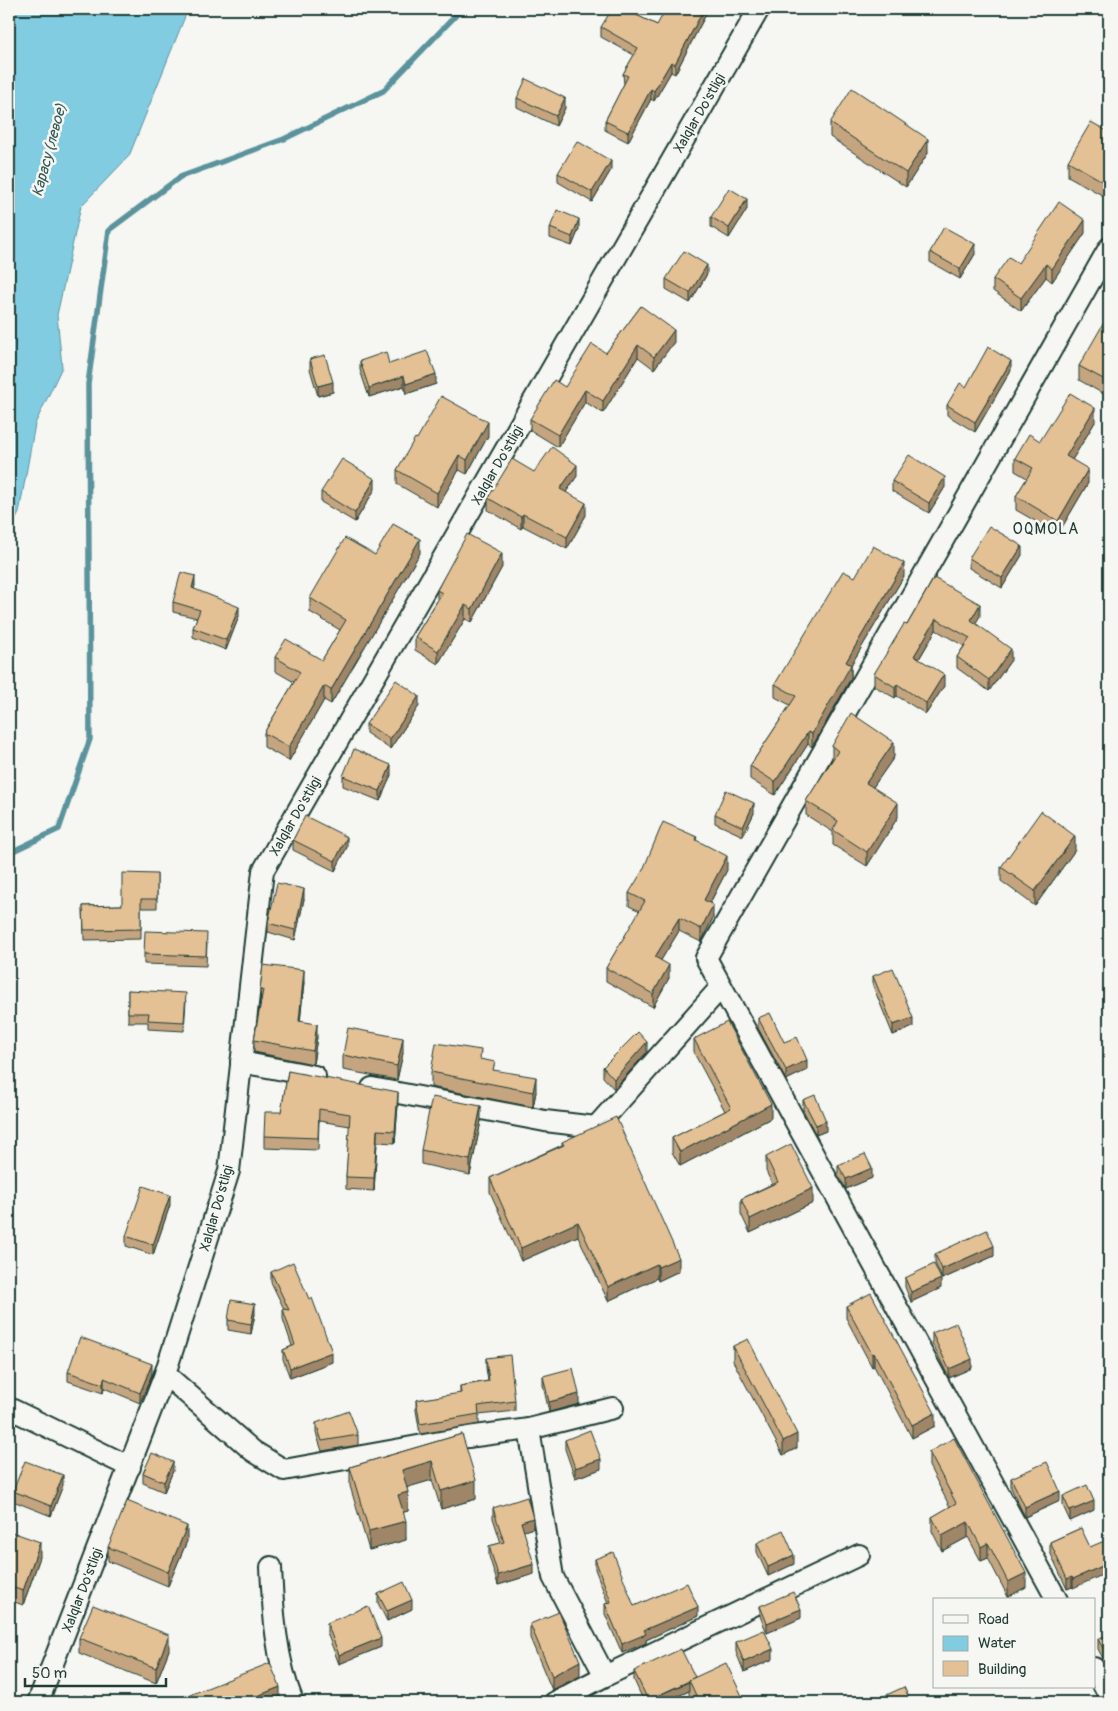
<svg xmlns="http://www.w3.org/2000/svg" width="1118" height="1711" viewBox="0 0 1118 1711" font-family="Pangolin,sans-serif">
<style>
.water{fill:#82cce2;stroke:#5a939c}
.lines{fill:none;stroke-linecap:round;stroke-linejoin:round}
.stream{stroke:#5a939c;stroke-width:5.5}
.minor-casing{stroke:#1f3d34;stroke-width:24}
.minor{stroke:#f6f6f2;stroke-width:20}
.wall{fill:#c4a580;stroke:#1f3d34}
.shaded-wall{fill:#a08668;stroke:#1f3d34}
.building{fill:#e4c095;stroke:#1f3d34}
.labels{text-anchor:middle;stroke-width:5;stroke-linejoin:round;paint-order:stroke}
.street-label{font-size:14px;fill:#1f3d34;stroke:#f6f6f2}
.water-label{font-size:15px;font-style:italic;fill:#335a57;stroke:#f6f6f2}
.quarter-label{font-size:16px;letter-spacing:1px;fill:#1f3d34;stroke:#f6f6f2}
</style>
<rect width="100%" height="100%" fill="#f6f6f2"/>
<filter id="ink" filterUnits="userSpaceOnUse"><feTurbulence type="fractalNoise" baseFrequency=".02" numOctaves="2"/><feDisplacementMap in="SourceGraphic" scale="10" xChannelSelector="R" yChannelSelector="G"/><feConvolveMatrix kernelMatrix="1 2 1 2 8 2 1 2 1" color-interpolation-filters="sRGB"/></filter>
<g filter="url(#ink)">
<!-- water -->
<path class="water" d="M9,9H188L129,156L81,206L57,315L62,367L35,424L19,513L9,532Z"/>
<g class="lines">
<!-- stream -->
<path class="stream" d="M9,853L59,829L90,739L88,384L109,230L180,177L284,139L383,91L462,9"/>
<!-- minor casing -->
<g class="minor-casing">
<g id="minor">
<path d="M241,1062L315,1076"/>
<path d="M372,1088L545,1121L596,1127L721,987"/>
<path d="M165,1374L253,1451L284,1470L468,1437L529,1429L613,1408"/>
<path d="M9,1408L130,1467"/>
<path d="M529,1429L553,1577L605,1676"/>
<path d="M271,1567C273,1612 276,1660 293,1702"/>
<path d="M1057,1600L706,958L1109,248"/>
<path d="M1094,1668L1109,1695"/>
<path d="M38,1702L165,1374L229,1171L263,871L759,9"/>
<path d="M555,1702L605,1676L859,1555"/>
</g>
</g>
<!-- minor -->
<use href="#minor" class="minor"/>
</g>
<!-- wall -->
<g class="wall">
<path d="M635,9V13L634,14L657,25L705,9V16L675,74L671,72L654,101L651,99L628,142L605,130V121L624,84L623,74L634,55L601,37V27Z"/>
<path d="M517,98L565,108L556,126L517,107Z"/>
<path d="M830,123L928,153L906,187L830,137Z"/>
<path d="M1109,132V199L1068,176V161Z"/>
<path d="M611,170L592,202L558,182V173Z"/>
<path d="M747,209L729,238L711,227V217Z"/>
<path d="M550,228L579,229L572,246L550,238Z"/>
<path d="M1085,233L1052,282L1046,277L1021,311L993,291V279L1018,263Z"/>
<path d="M930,252L975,254L960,279L930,262Z"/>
<path d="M707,274L690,303L666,289V279Z"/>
<path d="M641,306L674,342L654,369L638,357L603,413L585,402L558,447L530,430V419L565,387L606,353Z"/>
<path d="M1109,321L1107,396L1079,380V366Z"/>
<path d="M310,359L333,392L318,396L310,369Z"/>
<path d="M360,361L389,364L436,384L406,394L404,386L369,397L360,370Z"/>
<path d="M1011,370L975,432L947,415V405L966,387Z"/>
<path d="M1095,422L1072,460L1088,483L1058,534L1016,510V496L1027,478L1015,471V458L1040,441Z"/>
<path d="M488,436L467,474L459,470L437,507L397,484V470L417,439Z"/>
<path d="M534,472L577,476L566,492L586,515L567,549L523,526L521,529L488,510V498Z"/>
<path d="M892,481L945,487L929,513L892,491Z"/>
<path d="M375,489L355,522L321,502V492Z"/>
<path d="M420,553L331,704L324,700L289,761L264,747V733L294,682L275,671V657L322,660L340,630L310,612V598L375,555Z"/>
<path d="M1022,555L1002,588L969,568V558Z"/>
<path d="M502,567L472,622L465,619L438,664L415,650V637L437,601V590Z"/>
<path d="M904,576L851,665V678L812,747L808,744L775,795L750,779V766L790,705L775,697V684L855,577Z"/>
<path d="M934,578L980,616L975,623L1011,660L989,691L957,668V657L964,646L936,630L919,659L944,686L926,714L897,696L895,698L874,686V674L907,625Z"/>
<path d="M195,585L194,589L239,616L226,650L193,637V628L197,618L173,612V602Z"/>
<path d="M419,706L390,749L366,733V724Z"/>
<path d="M832,746L894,757L873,787L898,817L867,866L833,845V832L806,815V801L832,761Z"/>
<path d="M391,775L380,801L343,786V776Z"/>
<path d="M754,813L743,836L715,823V814Z"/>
<path d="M293,840L347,847L335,871L293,850Z"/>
<path d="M697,841L727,870L710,903L713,918L701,942L679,931L661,960L669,978L653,1007L606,981V968L640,911L629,906V893Z"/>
<path d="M1075,850L1035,906L1001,881V867Z"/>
<path d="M157,874V908H141V939L84,940L83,906L122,905Z"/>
<path d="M304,899L295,940L268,932V923Z"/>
<path d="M207,943L206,966L144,964V954Z"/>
<path d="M873,976L913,1027L893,1035L873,986Z"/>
<path d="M304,982L300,1021L317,1037L313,1064L254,1052V1040L261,1003L260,990Z"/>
<path d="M128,990L186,1001L184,1031L148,1029V1022H128Z"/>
<path d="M758,1018L784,1042L807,1070L786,1080L758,1028Z"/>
<path d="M694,1039L771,1118L680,1166L672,1152V1138L725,1111L694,1053Z"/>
<path d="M647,1052L614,1089L603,1077V1067Z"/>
<path d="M403,1053L397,1080L343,1070V1055Z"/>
<path d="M481,1060L495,1071L536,1092L533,1107L431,1087V1072Z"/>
<path d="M288,1071L398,1105L395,1143L377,1142L374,1191L346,1189V1177L350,1126L319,1121L318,1150L264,1148V1136L281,1112Z"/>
<path d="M803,1100L826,1131L816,1135L803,1110Z"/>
<path d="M481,1121L470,1175L421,1164V1150Z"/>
<path d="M9,1141L14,1151L13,1180H9Z"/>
<path d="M562,1142L679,1271L658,1281L657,1278L608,1301L578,1236L521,1261L490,1192V1178L562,1145Z"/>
<path d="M766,1157L813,1203L750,1233L741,1214V1199L772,1184L766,1171Z"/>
<path d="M838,1165L872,1178L846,1189L838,1175Z"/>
<path d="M170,1205L153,1255L126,1246V1236Z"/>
<path d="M935,1254L994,1256L942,1279L935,1263Z"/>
<path d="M271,1272L332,1362L290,1378L283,1359V1350L292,1346L283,1319V1309H284L271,1282Z"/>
<path d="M905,1278L941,1288L911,1302L905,1287Z"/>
<path d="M846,1306L935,1426L912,1438L874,1366L872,1367L846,1318Z"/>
<path d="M255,1314L251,1334L228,1330V1320Z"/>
<path d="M932,1333L972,1368L949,1378L932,1343Z"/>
<path d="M733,1346L797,1448L783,1455L733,1361Z"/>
<path d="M486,1358L515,1401V1411L479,1415V1424L420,1434L416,1410V1400L460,1394V1386L488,1381L486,1368Z"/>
<path d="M68,1372L152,1374L140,1403L104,1388L103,1393L68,1381Z"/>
<path d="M543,1376L579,1404L549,1412L543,1385Z"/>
<path d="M316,1423L358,1435V1445L322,1451L316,1433Z"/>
<path d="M462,1434L476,1499L441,1509L432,1480L407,1487L408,1511L403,1512L406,1540L369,1550L350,1486V1467Z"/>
<path d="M565,1440L601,1469L575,1478L565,1449Z"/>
<path d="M929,1452L1026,1587L1008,1597L988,1558L981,1561L968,1537L942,1551L932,1531V1517L950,1507L929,1466Z"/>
<path d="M173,1471L164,1492L143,1483V1473Z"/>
<path d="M1011,1478L1060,1501L1025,1517L1011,1488Z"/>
<path d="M63,1485L51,1516L13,1501V1491Z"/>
<path d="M1063,1496L1094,1510L1070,1521L1063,1506Z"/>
<path d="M493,1508L533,1528L523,1531L534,1574L498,1585L489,1556V1546L501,1543L493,1518Z"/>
<path d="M1081,1528L1073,1588L1072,1587L1067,1589L1050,1552V1542Z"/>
<path d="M9,1531L40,1557L23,1605L9,1600Z"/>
<path d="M187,1541L168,1586L108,1561V1547Z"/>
<path d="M757,1543L794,1564L768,1576L757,1552Z"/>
<path d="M595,1559L634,1606L698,1616L646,1640V1643L622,1653L605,1614V1604L608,1603L595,1569Z"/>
<path d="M378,1594L412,1609L387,1621L378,1603Z"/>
<path d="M760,1606L801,1618L767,1633L760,1616Z"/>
<path d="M327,1623L381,1647L339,1664L327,1633Z"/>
<path d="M530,1624L580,1676L552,1690L530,1638Z"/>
<path d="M1109,1634V1667L1108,1668L1098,1649V1639Z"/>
<path d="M79,1638L169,1650L156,1683L79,1653Z"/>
<path d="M736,1642L773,1659L744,1672L736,1652Z"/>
<path d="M634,1671L695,1677L745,1702H693L689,1694V1691L665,1702H644L634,1680Z"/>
</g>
<!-- shaded-wall -->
<g class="shaded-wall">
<path d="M632,9H635V13L630,22V12Z"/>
<path d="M704,9H705V16L675,74V64Z"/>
<path d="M671,62V72L654,101V91Z"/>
<path d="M651,89V99L628,142V132Z"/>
<path d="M565,98V108L556,126V116Z"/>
<path d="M928,139V153L906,187V173Z"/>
<path d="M611,161V170L592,202V192Z"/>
<path d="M747,199V209L729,238V228Z"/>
<path d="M579,219V229L572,246V237Z"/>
<path d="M1085,220V233L1052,282V269Z"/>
<path d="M975,244V254L960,279V269Z"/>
<path d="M1046,264V277L1021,311V298Z"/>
<path d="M707,265V274L690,303V293Z"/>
<path d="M674,330V342L654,369V357Z"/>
<path d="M638,345V357L603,413V401Z"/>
<path d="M1011,361V370L975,432V422Z"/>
<path d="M436,374V384L406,394V384Z"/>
<path d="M404,376V386L369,397V388Z"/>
<path d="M1109,378V392L1107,396V381Z"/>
<path d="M333,382V392L318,396V386Z"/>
<path d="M585,390V402L558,447V435Z"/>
<path d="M1095,408V422L1066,470V456Z"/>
<path d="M488,422V436L467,474V460Z"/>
<path d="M459,455V470L437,507V493Z"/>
<path d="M577,465V476L560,501V489Z"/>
<path d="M1088,469V483L1058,534V521Z"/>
<path d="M945,477V487L929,513V503Z"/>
<path d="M375,479V489L355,522V513Z"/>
<path d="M586,503V515L567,549V537Z"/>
<path d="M523,514V526L521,529V517Z"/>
<path d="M420,539V553L331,704V690Z"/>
<path d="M1022,546V555L1002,588V578Z"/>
<path d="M502,553V567L472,622V609Z"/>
<path d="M904,563V576L851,665V678L812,747V734L846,662Z"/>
<path d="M195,576V585L192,598V588Z"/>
<path d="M980,604V616L971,631V620Z"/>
<path d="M465,605V619L438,664V651Z"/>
<path d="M239,607V616L226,650V640Z"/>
<path d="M936,619V630L914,667V656Z"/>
<path d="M1011,649V660L989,691V680Z"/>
<path d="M944,674V686L926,714V703Z"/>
<path d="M897,684V696L895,698V687Z"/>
<path d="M324,686V700L289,761V747Z"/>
<path d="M419,696V706L390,749V739Z"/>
<path d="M808,732V744L775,795V782Z"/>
<path d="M894,742V757L866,797V783Z"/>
<path d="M391,765V775L380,801V791Z"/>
<path d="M754,803V813L743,836V827Z"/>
<path d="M898,803V817L867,866V852Z"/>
<path d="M1075,836V850L1035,906V891Z"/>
<path d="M347,837V847L335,871V861Z"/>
<path d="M727,856V870L704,914V900Z"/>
<path d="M304,889V899L295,940V930Z"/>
<path d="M713,905V918L701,942V929Z"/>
<path d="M679,918V931L655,970V957Z"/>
<path d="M669,965V978L653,1007V994Z"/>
<path d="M304,970V982L299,1034V1021Z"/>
<path d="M913,1018V1027L893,1035V1025Z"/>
<path d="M317,1024V1037L313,1064V1051Z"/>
<path d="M403,1038V1053L397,1080V1066Z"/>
<path d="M647,1042V1052L614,1089V1079Z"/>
<path d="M807,1060V1070L786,1080V1070Z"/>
<path d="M536,1077V1092L533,1107V1092Z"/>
<path d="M398,1092V1105L395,1143V1131Z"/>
<path d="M771,1104V1118L680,1166V1152Z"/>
<path d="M481,1106V1121L470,1175V1160Z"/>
<path d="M826,1121V1131L816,1135V1125Z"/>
<path d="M377,1130V1142L374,1191V1178Z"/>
<path d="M872,1168V1178L846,1189V1179Z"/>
<path d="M813,1188V1203L750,1233V1219Z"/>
<path d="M170,1195V1205L153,1255V1245Z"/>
<path d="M578,1222V1236L521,1261V1248Z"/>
<path d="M994,1246V1256L942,1279V1269Z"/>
<path d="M679,1258V1271L658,1281V1267Z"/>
<path d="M657,1264V1278L608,1301V1287Z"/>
<path d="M941,1279V1288L911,1302V1292Z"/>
<path d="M255,1304V1314L251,1334V1324Z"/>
<path d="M332,1352V1362L290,1378V1368Z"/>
<path d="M874,1353V1366L872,1367V1354Z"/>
<path d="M972,1359V1368L949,1378V1369Z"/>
<path d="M152,1364V1374L140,1403V1393Z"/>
<path d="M104,1378V1388L103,1393V1384Z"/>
<path d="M579,1394V1404L549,1412V1402Z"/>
<path d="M935,1413V1426L912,1438V1425Z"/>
<path d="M797,1434V1448L783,1455V1441Z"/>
<path d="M601,1459V1469L575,1478V1468Z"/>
<path d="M432,1461V1480L402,1489V1470Z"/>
<path d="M173,1462V1471L164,1492V1482Z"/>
<path d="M63,1475V1485L51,1516V1506Z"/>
<path d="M476,1480V1499L441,1509V1491Z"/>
<path d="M1060,1491V1501L1025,1517V1507Z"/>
<path d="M408,1492V1511L398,1514V1495Z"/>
<path d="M1094,1501V1510L1070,1521V1511Z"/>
<path d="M533,1518V1528L521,1532V1522Z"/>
<path d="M406,1521V1540L369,1550V1531Z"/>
<path d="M968,1522V1537L942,1551V1536Z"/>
<path d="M187,1526V1541L168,1586V1572Z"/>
<path d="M40,1542V1557L23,1605V1591Z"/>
<path d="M988,1543V1558L981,1561V1547Z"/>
<path d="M794,1555V1564L768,1576V1567Z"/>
<path d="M1109,1563V1572L1073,1588V1579Z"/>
<path d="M534,1564V1574L498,1585V1575Z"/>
<path d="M1026,1573V1587L1008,1597V1582Z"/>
<path d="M1072,1577V1587L1067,1589V1579Z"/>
<path d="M412,1600V1609L387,1621V1611Z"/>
<path d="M698,1607V1616L646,1640V1643L622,1653V1644L644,1630Z"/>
<path d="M801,1609V1618L767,1633V1623Z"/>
<path d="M169,1635V1650L156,1683V1668Z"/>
<path d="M381,1638V1647L339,1664V1655Z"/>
<path d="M773,1649V1659L744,1672V1662Z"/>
<path d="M1108,1658H1109V1667L1108,1668Z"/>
<path d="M580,1661V1676L552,1690V1676Z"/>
<path d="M689,1682V1691L665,1702H648V1700Z"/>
<path d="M280,1687V1702H242Z"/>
</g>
<!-- building -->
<g class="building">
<path d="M612,9H632L630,12L657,25L666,9H704L675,64L671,62L654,91L651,89L628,132L605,121L628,76L623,74L638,48L601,27Z"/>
<path d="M526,79L565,98L556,116L517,98Z"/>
<path d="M852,88L928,139L906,173L830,123Z"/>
<path d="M1091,122L1109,132V185L1068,161Z"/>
<path d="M577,141L611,161L592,192L558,173Z"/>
<path d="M729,188L747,199L729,228L711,217Z"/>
<path d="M1059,202L1085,220L1052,269L1046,264L1021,298L993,279L1009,257L1018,263Z"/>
<path d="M557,210L579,219L572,237L550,228Z"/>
<path d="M944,227L975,244L960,269L930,252Z"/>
<path d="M684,251L707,265L690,293L666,279Z"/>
<path d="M641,306L674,330L654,357L638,345L603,401L585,390L558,435L530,419L554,380L565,387L592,344L606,353Z"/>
<path d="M1106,319L1109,321V378L1107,381L1079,366Z"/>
<path d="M988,347L1011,361L975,422L947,405L960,383L966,387Z"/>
<path d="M427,351L436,374L406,384L404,376L369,388L360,361L386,352L389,364Z"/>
<path d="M325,355L333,382L318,386L310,359Z"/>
<path d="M1070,393L1095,408L1066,456L1088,469L1058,521L1016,496L1033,468L1015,458L1029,434L1040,441Z"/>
<path d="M441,396L488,422L467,460L459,455L437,493L397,470L415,438L417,439Z"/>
<path d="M552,447L577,465L560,489L586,503L567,537L523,514L521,517L488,498L512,459L534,472Z"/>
<path d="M909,455L945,477L929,503L892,481Z"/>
<path d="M342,459L375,479L355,513L321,492Z"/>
<path d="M393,524L420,539L331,690L324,686L289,747L264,733L300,672L275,657L286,639L322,660L346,620L310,598L345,538L375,555Z"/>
<path d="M989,526L1022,546L1002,578L969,558Z"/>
<path d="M467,534L502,553L472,609L465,605L438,651L415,637L442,593L437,590Z"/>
<path d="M873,546L904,563L846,662L851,665L812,734L808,732L775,782L750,766L796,696L775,684L843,571L855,577Z"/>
<path d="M181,572L195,576L192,588L239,607L226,640L193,628L200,610L173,602Z"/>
<path d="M934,578L980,604L971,620L1011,649L989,680L957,657L970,638L936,619L914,656L944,674L926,703L897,684L895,687L874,674L904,624L907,625Z"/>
<path d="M396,680L419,696L390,739L366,724Z"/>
<path d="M851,713L894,742L866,783L898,803L867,852L833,830L838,821L806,801L838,751L832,746Z"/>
<path d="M354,749L391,765L380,791L343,776Z"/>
<path d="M726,790L754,803L743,827L715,814Z"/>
<path d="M1041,811L1075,836L1035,891L1001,867Z"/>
<path d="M305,816L347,837L335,861L293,840Z"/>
<path d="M663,822L697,837L696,840L727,856L704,900L713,905L701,929L679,918L655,957L669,965L653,994L606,968L645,901L629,893L643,870Z"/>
<path d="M122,873L157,874V899H141V929L84,930L83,906L122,905Z"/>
<path d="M277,883L304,889L295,930L268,923Z"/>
<path d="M145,931L207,933L206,956L144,954Z"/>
<path d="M263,965L304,970L299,1021L317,1024L313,1051L254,1040L263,990H260Z"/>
<path d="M893,968L913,1018L893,1025L873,976Z"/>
<path d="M128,990L186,993L184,1022L148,1020L149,1013H128Z"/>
<path d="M770,1013L784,1042L797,1037L807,1060L786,1070L758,1018Z"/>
<path d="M727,1022L771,1104L680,1152L672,1138L731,1108L694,1039Z"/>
<path d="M348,1028L403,1038L397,1066L343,1055Z"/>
<path d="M638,1032L647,1042L614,1079L603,1067Z"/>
<path d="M436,1043L481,1050L480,1059L495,1062L493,1070L536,1077L533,1092L431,1072Z"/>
<path d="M288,1071L398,1092L395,1131L377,1130L374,1178L346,1177L350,1114L319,1109L318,1138L264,1136L265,1112H281Z"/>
<path d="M815,1095L826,1121L816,1125L803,1100Z"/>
<path d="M432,1097L481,1106L470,1160L421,1150Z"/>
<path d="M616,1117L679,1258L658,1267L657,1264L608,1287L578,1222L521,1248L490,1178L564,1145L562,1142Z"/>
<path d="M9,1141H14L13,1170H9Z"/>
<path d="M791,1144L813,1188L750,1219L741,1199L778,1182L766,1157Z"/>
<path d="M865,1154L872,1168L846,1179L838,1165Z"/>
<path d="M143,1186L170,1195L153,1245L126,1236Z"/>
<path d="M987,1230L994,1246L942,1269L935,1254Z"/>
<path d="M293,1262L309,1299L312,1298L332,1352L290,1368L283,1350L295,1345L283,1309L289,1310L271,1272Z"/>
<path d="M934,1264L941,1279L911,1292L905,1278Z"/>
<path d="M871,1293L935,1413L912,1425L874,1353L872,1354L846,1306Z"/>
<path d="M231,1300L255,1304L251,1324L228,1320Z"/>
<path d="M956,1323L972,1359L949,1369L932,1333Z"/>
<path d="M80,1337L152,1364L140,1393L104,1378L103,1384L68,1372Z"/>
<path d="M748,1339L797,1434L783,1441L733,1346Z"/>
<path d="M510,1355L515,1401L478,1406L479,1414L420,1424L416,1400L461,1393L460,1386L489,1381L486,1358Z"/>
<path d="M573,1368L579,1394L549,1402L543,1376Z"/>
<path d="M349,1411L358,1435L322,1441L316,1423Z"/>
<path d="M590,1430L601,1459L575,1468L565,1440Z"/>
<path d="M462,1434L476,1480L441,1491L432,1461L402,1470L408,1492L398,1495L406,1521L369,1531L350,1467Z"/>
<path d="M954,1438L1026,1573L1008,1582L988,1543L981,1547L968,1522L942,1536L932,1517L956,1503L929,1452Z"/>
<path d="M152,1453L173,1462L164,1482L143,1473Z"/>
<path d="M25,1461L63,1475L51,1506L13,1491Z"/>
<path d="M1047,1462L1060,1491L1025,1507L1011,1478Z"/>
<path d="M1087,1485L1094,1501L1070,1511L1063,1496Z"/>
<path d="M527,1497L533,1518L521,1522L534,1564L498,1575L489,1546L504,1542L493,1508Z"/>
<path d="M127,1501L187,1526L168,1572L108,1547Z"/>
<path d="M1081,1528L1090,1547L1109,1539V1563L1073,1579L1072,1577L1067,1579L1050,1542Z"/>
<path d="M783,1530L794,1555L768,1567L757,1543Z"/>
<path d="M9,1531L40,1542L23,1591L9,1586Z"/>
<path d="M613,1552L634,1606L687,1583L698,1607L644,1630L646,1634L622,1644L605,1604L611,1602L595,1559Z"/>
<path d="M404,1582L412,1600L387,1611L378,1594Z"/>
<path d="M793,1592L801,1609L767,1623L760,1606Z"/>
<path d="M93,1605L169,1635L156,1668L79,1638Z"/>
<path d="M368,1606L381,1638L339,1655L327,1623Z"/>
<path d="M559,1612L580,1661L552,1676L530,1624Z"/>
<path d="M764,1630L773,1649L744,1662L736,1642Z"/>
<path d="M1109,1634V1658H1108L1098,1639Z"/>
<path d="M681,1649L695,1677L689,1680V1681L648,1700L634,1671Z"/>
<path d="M270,1663L280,1687L242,1702H183L182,1698Z"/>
<path d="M726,1663L745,1702H699L689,1680Z"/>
<path d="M904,1687L911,1702H871Z"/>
<path d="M9,1695L14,1698L13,1702H9Z"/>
<path d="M84,1695L107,1702H81Z"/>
<path d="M445,1698L446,1702H436Z"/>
</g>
</g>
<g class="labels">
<!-- street labels -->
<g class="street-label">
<text transform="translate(699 113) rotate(-60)" y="5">Xalqlar Do'stligi</text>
<text transform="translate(497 465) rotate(-60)" y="5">Xalqlar Do'stligi</text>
<text transform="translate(295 816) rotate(-60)" y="5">Xalqlar Do'stligi</text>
<text transform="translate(216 1208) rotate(-74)" y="5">Xalqlar Do'stligi</text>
<text transform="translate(82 1590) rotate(-69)" y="5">Xalqlar Do'stligi</text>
</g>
<!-- water labels -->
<g class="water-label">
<text transform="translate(49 150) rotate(-75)" y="5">Карасу (левое)</text>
</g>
<!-- quarter labels -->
<g class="quarter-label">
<text x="1046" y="534">OQMOLA</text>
</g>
</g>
<!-- margin -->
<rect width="1118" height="1711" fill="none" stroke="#f6f6f2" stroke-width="30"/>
<rect x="15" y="15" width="1088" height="1681" fill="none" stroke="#1f3d34" stroke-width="2" filter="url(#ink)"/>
<!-- legend -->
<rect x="933" y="1598" width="162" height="90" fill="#f6f6f2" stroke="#a0aca6"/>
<rect x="943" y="1615" width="25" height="8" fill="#f6f6f2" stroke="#a0aca6"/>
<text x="978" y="1624" font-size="15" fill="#1f3d34">Road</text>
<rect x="943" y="1636" width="25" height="15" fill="#82cce2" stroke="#a0aca6"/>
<text x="978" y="1648" font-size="15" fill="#1f3d34">Water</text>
<rect x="943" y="1661" width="25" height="15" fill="#e4c095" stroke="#a0aca6"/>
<text x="978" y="1674" font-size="15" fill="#1f3d34">Building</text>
<!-- scale -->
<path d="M25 1678v8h141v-8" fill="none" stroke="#1f3d34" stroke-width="2.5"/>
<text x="32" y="1678" font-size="15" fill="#1f3d34" stroke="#f6f6f2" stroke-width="4" paint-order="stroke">50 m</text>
</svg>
